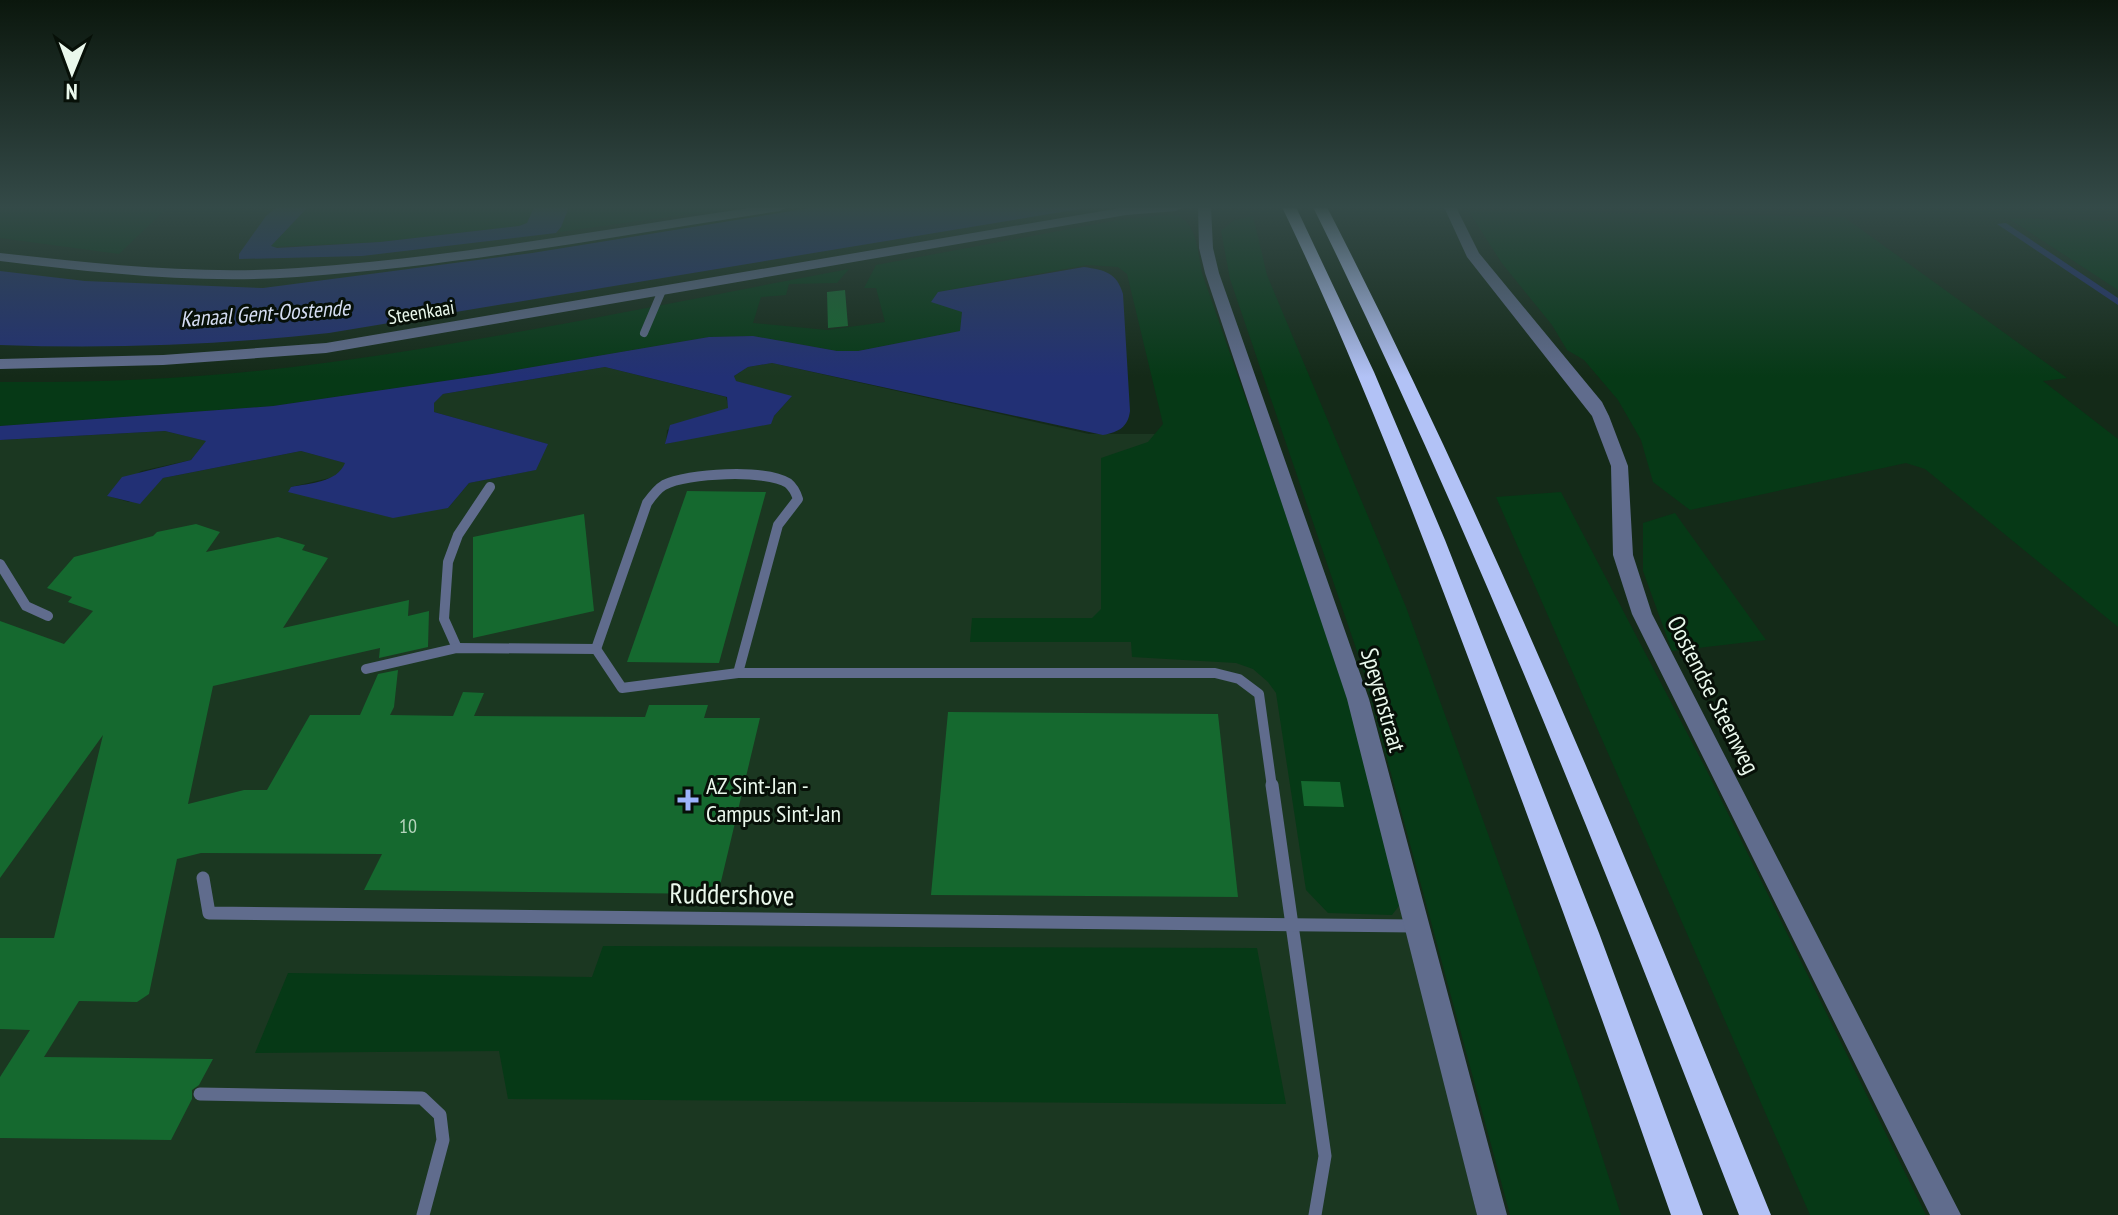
<svg xmlns="http://www.w3.org/2000/svg" width="2118" height="1215" viewBox="0 0 2118 1215" font-family="'PT Sans Narrow',sans-serif">
<style>
.built{fill:#1b3721}
.green{fill:#063916}
.water{fill:#223075}
.building{fill:#15692f}
.lines{fill:none;stroke-linecap:round;stroke-linejoin:round}
.service-far2{stroke:#606c8d;stroke-width:8}
.service-far1{stroke:#606c8d;stroke-width:10}
.service{stroke:#606c8d;stroke-width:13}
.minor{fill:#606c8d;fill-rule:evenodd}
.trunk{fill:#b2c2f6;fill-rule:evenodd}
.poi-dot{fill:#9cb4fd;stroke:#071008;stroke-width:3}
.labels{text-anchor:middle;stroke-width:6;stroke-linejoin:round;paint-order:stroke}
.far-street-label{font-size:20px;fill:#eaf8ec;stroke:#071008}
.number-label{font-size:20px;fill:#b5d4bd}
.far-water-label{font-size:22px;font-style:italic;fill:#d5ddf2;stroke:#071008}
.street-label{font-size:24px;fill:#eaf8ec;stroke:#071008}
.poi-label{font-size:24px;fill:#eaf8ec;stroke:#071008;text-anchor:start}
.near-street-label{font-size:28px;fill:#eaf8ec;stroke:#071008}
</style>
<rect width="100%" height="100%" fill="#142a18"/>
<!-- built -->
<path class="built" d="M772,363L1089,434H1258L1350,698L1477,1215H0V440L165,431L207,441L191,460L141,471L108,496L129,502L163,478L301,451L346,463L342,472L334,477L291,487L448,508L469,483L535,470L547,444L434,412V403L443,394L605,367L726,397L729,408L667,430L666,444L774,416L791,397L735,381L734,376L748,367Z"/>
<!-- green -->
<g class="green">
<path d="M0,207H242L239,211L167,208L119,254L0,238Z"/>
<path d="M308,207H534L527,223L519,226L380,242L270,247Z"/>
<path d="M569,207H741L559,232Z"/>
<path d="M1468,210L1844,217L2067,378L2043,381L2118,439V627L1925,469L1906,463L1690,510L1653,482L1641,440L1618,400L1584,360L1567,350L1552,325L1501,262Z"/>
<path d="M1172,214C1198,220 1197,250 1202,273L1350,698L1402,902L1392,915L1328,913L1306,890L1276,693L1268,682L1253,669L1236,663L1132,657L1131,642H970L972,618H1092L1101,609V458L1148,442L1163,424L1127,274L1118,267L1087,265L938,292L962,312L960,331L858,351H837L753,336L709,337L492,374L273,406L0,426V382C111,383 222,377 332,362C505,338 677,301 849,269L837,283L789,284L786,295L761,297L753,323L827,330L885,322L876,288H864L876,265L1118,220Z"/>
<path d="M1253,216L1267,275L1406,607L1581,1091L1621,1215H1510L1362,666L1230,279L1221,231L1234,220Z"/>
<path d="M2008,218L2118,221V290Z"/>
<path d="M1561,492L1708,773L1926,1215H1810L1496,497Z"/>
<path d="M1675,513L1766,640L1672,651L1643,571V523Z"/>
<path d="M603,946L1257,948L1286,1104L508,1099L499,1051L255,1053L288,973L592,977Z"/>
</g>
<!-- water -->
<g class="water">
<path d="M277,207H308L271,246L277,248L380,242L519,226L527,223L534,207H569L561,227L556,233L362,256L239,259V254L266,216Z"/>
<path d="M816,207H1092L329,333C219,345 110,349 0,345V271L85,281L263,288L532,253Z"/>
<path d="M2006,223L2118,298V305L1997,224Z"/>
<path d="M1084,267C1105,270 1117,273 1123,294L1130,411C1128,427 1119,432 1103,435L772,363L748,367L734,376L736,381L792,396L774,416L771,424L665,444L670,425L728,408L727,397L605,367L443,394L434,403V412L548,444L536,470L469,483L448,508L393,518L288,492L291,487C309,483 337,483 345,463L301,451L163,478L140,504L107,496L122,477L191,460L206,441L165,431L0,440V426L273,406L492,374L709,337L753,336L837,351H858L960,331L962,312L931,302L938,292Z"/>
</g>
<!-- building -->
<g class="building">
<path d="M845,290L848,326L828,328L827,292Z"/>
<path d="M687,491L766,492L719,663L627,662Z"/>
<path d="M584,514L594,611L473,638V537Z"/>
<path d="M196,524L220,532L206,552L278,537L305,545L302,550L328,558L283,628L409,600L408,616L429,611L428,647L379,658L380,648L213,686L188,804L244,790H267L310,715H360L378,674L398,670L394,707L390,715L453,716L463,692L484,693L474,716L645,717L649,705H708L704,718H760L718,894L364,890L382,854L201,853L177,859L149,994L137,1002L79,1001L44,1057L213,1059L199,1085L192,1090V1099L171,1140L0,1138V1077L30,1030L0,1029V938H54L103,735L0,878V621L64,644L93,611L68,602L72,597L47,588L74,557L153,536L157,532Z"/>
<path d="M948,712L1218,714L1238,897L931,895Z"/>
<path d="M1301,781L1340,782L1344,807L1304,806Z"/>
</g>
<g class="lines">
<!-- service-far2 -->
<path class="service-far2" d="M644,333L661,293"/>
<!-- service-far1 -->
<g class="service-far1">
<path d="M0,564L26,606L48,616"/>
<path d="M457,648L444,619L448,562L458,535L490,487"/>
<path d="M596,649L647,503C652,496 657,489 664,485C687,473 766,469 788,483C793,487 796,493 798,499L778,525L738,673"/>
<path d="M366,669L457,648L596,649L622,688L738,673H1215L1239,679L1259,694L1272,787"/>
</g>
<!-- service -->
<g class="service">
<path d="M1272,785L1325,1156L1315,1215"/>
<path d="M203,878L209,913L1416,926"/>
<path d="M200,1094L422,1098L440,1115L443,1140L423,1215"/>
</g>
<!-- minor -->
<g class="minor">
<path d="M756,207H787L780,211C620,235 459,266 297,277C198,284 99,273 0,261V253C99,264 198,275 298,268C451,258 604,229 756,207Z"/>
<path d="M1126,207H1183L1176,211L1126,215L326,353L163,365L0,369V359L163,355L326,343Z"/>
<path d="M1198,207H1211L1213,248L1219,273L1369,699L1507,1215H1477L1347,699L1205,273L1199,248Z"/>
<path d="M1444,207H1456L1479,253L1602,402L1609,416L1628,466L1633,555L1652,614L1961,1215H1930L1632,614L1613,555L1611,466L1592,416L1467,257Z"/>
</g>
<!-- trunk -->
<g class="trunk">
<path d="M1282,207H1296L1374,372L1445,540L1599,933L1703,1215H1671C1609,1036 1544,858 1477,681C1417,521 1356,361 1282,207Z"/>
<path d="M1313,207H1327C1495,534 1633,874 1771,1215H1739C1607,874 1475,535 1313,207Z"/>
</g>
</g>
<!-- sky -->
<linearGradient id="sky" x2="0" y2="1"><stop stop-color="#0b170d"/><stop offset="0.55" stop-color="#344a48"/><stop offset="1" stop-color="#344a48" stop-opacity="0"/></linearGradient>
<rect width="2118" height="377" fill="url(#sky)"/>
<!-- markers -->
<path class="poi-dot" d="M684 788h8v8h8v8h-8v8h-8v-8h-8v-8h8z"/>
<g class="labels">
<!-- far-street labels -->
<g class="far-street-label">
<text transform="translate(421 312) rotate(-9)" y="7">Steenkaai</text>
</g>
<!-- number labels -->
<g class="number-label">
<text x="408" y="833">10</text>
</g>
<!-- far-water labels -->
<g class="far-water-label">
<text transform="translate(265 313) rotate(-4)" y="8">Kanaal Gent-Oostende</text>
</g>
<!-- street labels -->
<g class="street-label">
<text transform="translate(1713 695) rotate(63)" y="8">Oostendse Steenweg</text>
<text transform="translate(1383 700) rotate(74)" y="8">Speyenstraat</text>
</g>
<!-- poi labels -->
<g class="poi-label">
<text x="706" y="794">AZ Sint-Jan -<tspan x="706" dy="28">Campus Sint-Jan</tspan></text>
</g>
<!-- near-street labels -->
<g class="near-street-label">
<text transform="translate(732 894) rotate(1)" y="10">Ruddershove</text>
</g>
</g>
<!-- north arrow -->
<g transform="translate(72 72) rotate(181)" stroke="#071008" stroke-width="6" paint-order="stroke">
<path d="M0-6L14 30L0 20L-14 30Z" fill="#eaf8ec"/>
<text y="-12" font-size="22" font-weight="bold" text-anchor="middle" fill="#eaf8ec">N</text>
</g>
</svg>
